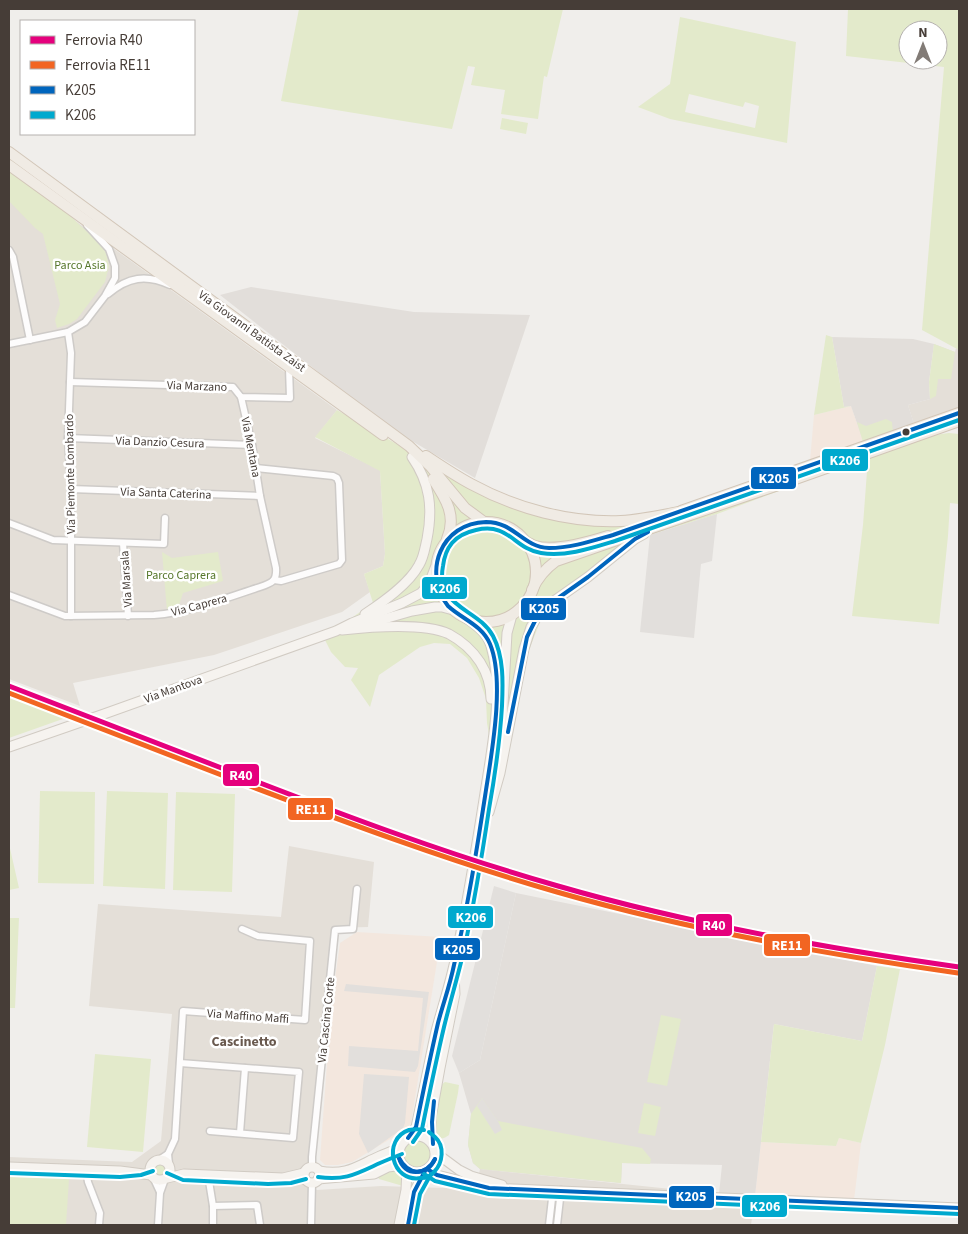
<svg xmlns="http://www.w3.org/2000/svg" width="968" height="1234" viewBox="0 0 968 1234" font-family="'Source Sans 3',sans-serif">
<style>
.residential{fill:#e4dfd8}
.commercial{fill:#f3e7de}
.industrial{fill:#e2deda}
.green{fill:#e3eacb;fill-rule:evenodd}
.parking{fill:#e2dfdc}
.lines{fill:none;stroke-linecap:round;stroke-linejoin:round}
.street-casing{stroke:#cecbc8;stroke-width:9}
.secondary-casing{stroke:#d1cbc3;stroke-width:11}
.primary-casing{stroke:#d2c6b8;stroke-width:12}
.street{stroke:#fdfcfc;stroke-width:6}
.secondary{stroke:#f6f3ef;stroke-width:9}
.primary{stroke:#f0ebe4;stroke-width:10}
.bus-1-casing{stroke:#fff;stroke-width:8}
.bus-2-casing{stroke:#fff;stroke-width:8}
.bus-1{stroke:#0065bd;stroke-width:4}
.bus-2{stroke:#00a9ce;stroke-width:4}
.rail-1-casing{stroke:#fff;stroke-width:9}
.rail-2-casing{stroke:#fff;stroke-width:9}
.rail-1{stroke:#e5007d;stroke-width:5}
.rail-2{stroke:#f26522;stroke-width:5}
.bus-dot{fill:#463d37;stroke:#fff;stroke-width:2}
.labels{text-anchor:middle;stroke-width:5;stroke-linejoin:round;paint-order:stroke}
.park-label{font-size:12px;fill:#56772b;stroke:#fff}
.street-label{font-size:12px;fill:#463d37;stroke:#fff}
.neighbourhood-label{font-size:14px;font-weight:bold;fill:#69594e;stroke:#fff}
.line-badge{stroke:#fff;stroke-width:2}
.badge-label{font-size:14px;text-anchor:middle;font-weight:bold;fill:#fff}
</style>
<rect width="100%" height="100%" fill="#f0eeeb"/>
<!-- residential -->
<g class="residential">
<path d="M9,173L337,410L315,438L380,470L385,554L383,566L364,574L370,592L342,612L214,655L73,683L80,706L9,679Z"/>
<path d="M934,344L955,352L956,348L959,350V409L914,424L908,405L930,399Z"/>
<path d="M289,846L374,862L368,927L332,928L321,1067L308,1161L303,1184L317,1190L381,1186L476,1189L480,1169L719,1194L755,1196L751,1225H9V1157L132,1162L161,1141L172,1014L89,1006L98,904L281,917Z"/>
</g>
<!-- commercial -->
<g class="commercial">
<path d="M851,406L864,443L810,461L814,415Z"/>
<path d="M357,932L441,937L411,1123L405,1130L352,1162L338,1165H325L320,1160L331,1008L340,943Z"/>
<path d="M839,1138L861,1143L854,1200L755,1196L761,1142L836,1146Z"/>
</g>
<!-- industrial -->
<g class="industrial">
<path d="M251,287L414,312L530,315L475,478L400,434L345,393L220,295Z"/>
<path d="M832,337L913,339L934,344L929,382L930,399L908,405L914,424L864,443L851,406L844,407Z"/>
<path d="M516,893L877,966L862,1041L774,1024L755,1196L719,1194L722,1165L622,1163L621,1183L480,1169L473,1163L468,1145L471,1114L459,1073L480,1060Z"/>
</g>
<!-- green -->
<g class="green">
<path d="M299,9H563L547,77L544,76L538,119L501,114L505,90L471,85L475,67L468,66L452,129L281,101Z"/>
<path d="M848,9H959V350L922,330L944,67L846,56ZM908,30H938V60H908Z"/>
<path d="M680,17L796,42L787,143L670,119L638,107L670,84ZM689,94L743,107L745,102L759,106L755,128L685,112Z"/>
<path d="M502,118L528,123L526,134L500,129Z"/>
<path d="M9,171L64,210L101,245L106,253L109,266L105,282L77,319L69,324L57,328L55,320L60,304L43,234L35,228L9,201Z"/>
<path d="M826,335L832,337L844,407L851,406L814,415Z"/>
<path d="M934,344L955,352L951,379H938L936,396L930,399L929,382Z"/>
<path d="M337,410L488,496L590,523L637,516L676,507L863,442L857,422L866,426L886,419L892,422L893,433L934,435L949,433L959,434V504L950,503L948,536L939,624L852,616L863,525L868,458L717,514L650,535L635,544L559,602L542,617L527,655L499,765L494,764L487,723L486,699L479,678L467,658L450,644L434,643L420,647L379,675L370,707L351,680L358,668L345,667L331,652L321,632L350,619L373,603L364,574L383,566L385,554L380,471L315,437Z"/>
<path d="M162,552L172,558L218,552L223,581L183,593L178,608L167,611Z"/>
<path d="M9,691L74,715L9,738Z"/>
<path d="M40,791L95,792L94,884L38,883Z"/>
<path d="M107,791L168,793L165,889L103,886Z"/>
<path d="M176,792L235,794L232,892L173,890Z"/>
<path d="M9,844L19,888L9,890V843Z"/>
<path d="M9,918H19L15,1008H9Z"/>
<path d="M877,966L900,969L885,1045L861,1143L839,1138L836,1146L761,1142L774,1024L862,1041Z"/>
<path d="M451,996L427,1131L418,1130L440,1031Z"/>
<path d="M661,1015L681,1019L667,1086L647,1082Z"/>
<path d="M95,1054L151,1059L143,1152L87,1147Z"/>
<path d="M445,1082L459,1085L458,1093L449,1135C446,1137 442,1140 438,1138C429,1133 439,1094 441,1085Z"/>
<path d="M482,1098L498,1121L642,1148L651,1159L650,1164L622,1163L621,1183L480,1169L473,1163L468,1145L471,1114Z"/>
<path d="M644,1103L661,1107L655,1136L638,1133Z"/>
<circle cx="417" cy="1154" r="14"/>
<circle cx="160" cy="1170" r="7"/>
<path d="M389,1170H401L403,1171V1186L379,1179L377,1175Z"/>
<path d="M9,1176L69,1179L66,1225H9Z"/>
</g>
<!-- parking -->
<g class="parking">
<path d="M717,514L712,561L701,564L694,638L640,632L650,535Z"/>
<path d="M494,886L516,893L480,1060L459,1073L452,1056Z"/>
<path d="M346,984L429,992L418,1066L415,1072L348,1066L349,1046L418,1051L423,998L344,991Z"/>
<path d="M364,1074L409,1077L405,1123L403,1128L368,1153L359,1134Z"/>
<path d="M482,1098L498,1121L502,1130L495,1134L477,1106Z"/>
</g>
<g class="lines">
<!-- street casing -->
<g class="street-casing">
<g id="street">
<path d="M9,250L13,257L30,340"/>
<path d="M108,294C128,277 146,274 170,285"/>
<path d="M68,332L71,353L68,438L71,489V616"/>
<path d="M9,344L68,332L85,322L105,296L115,278V266L109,249L87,225"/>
<path d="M70,382L233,387L241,397L290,398L289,368"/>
<path d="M68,438L252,445"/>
<path d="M256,468L333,476L337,478L339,483L342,560L339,564L281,581L274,580"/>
<path d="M71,489L260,496"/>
<path d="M9,523L53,540L164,544L165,518"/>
<path d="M123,543L128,616"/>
<path d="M9,595L65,616L154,615C191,612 226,598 260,587C272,583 277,581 276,568L260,496L252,445L241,397"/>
<path d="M180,1063L299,1072L293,1138L210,1131"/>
<path d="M240,1133L245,1068"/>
<path d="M159,1160L168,1154"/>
<path d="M169,1164L168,1154L175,1139L183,1011L305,1020L310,941L258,936L242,929"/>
<path d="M312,1167V1157L335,930L353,929L357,889"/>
<path d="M86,1170L88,1182L100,1213L99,1225"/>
<path d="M208,1175L213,1206V1225"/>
<path d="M154,1179L160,1192"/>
<path d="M213,1206L257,1205L260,1225"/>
<path d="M158,1225L160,1193L165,1179"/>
<path d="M311,1225L312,1183"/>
<path d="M549,1225L553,1190"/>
<path d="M557,1225L561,1190"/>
</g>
</g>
<!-- secondary casing -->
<g class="secondary-casing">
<g id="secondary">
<path d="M365,614C383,602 409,584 419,565C424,557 425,547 427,539C433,508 430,483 412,457"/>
<path d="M363,625L412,611L435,607H442L453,610"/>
<path d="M342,630C370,627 423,622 449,634C462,641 472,650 480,662C487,673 491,686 491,699"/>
<path d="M501,741L507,633L512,615"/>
<path d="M9,747L104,714L336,631L352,623L402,603L421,593L429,584L435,568"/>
<path d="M489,812L500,773L524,649L531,627L537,617L544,608L588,577L635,539L644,534"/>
<circle cx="417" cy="1154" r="18"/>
<path d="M408,1138L416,1127C423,1095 429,1063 436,1031C442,1009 449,987 454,965C467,908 476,850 485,793C492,748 504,691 491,646C487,633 477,626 466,618"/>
<path d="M433,1144L431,1130V1118L440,1068L455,994L454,975"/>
<path d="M436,1153L459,1170L471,1176L502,1185"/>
<circle cx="160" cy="1170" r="10"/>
<path d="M9,1167L120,1171L151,1175"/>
<circle cx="312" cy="1175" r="8"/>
<path d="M427,1169L437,1175L489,1188L959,1208"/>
<path d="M319,1171C347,1176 357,1166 380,1156C387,1153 393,1151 399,1148"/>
<path d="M167,1178L184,1174L283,1178L304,1173"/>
<path d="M318,1179L374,1174L388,1167L403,1165"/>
<path d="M399,1225L406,1190L407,1169"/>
<path d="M408,1225L414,1192L425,1171"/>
</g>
</g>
<!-- primary casing -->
<g class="primary-casing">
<g id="primary">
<path d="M9,152L409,446L431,467L465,508L484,522"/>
<path d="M9,165L383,435"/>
<path d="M426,456C441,466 456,476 471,484C517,509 570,523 621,521C640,520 659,516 678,512"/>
<path d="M433,479C446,499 457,516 447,539"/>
<path d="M681,511L959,413"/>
<circle cx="486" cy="572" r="50"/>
<path d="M524,541C528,542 531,545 535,546C555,552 589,542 608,536"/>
<path d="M532,590C538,577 545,569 556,561L640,532L784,483L959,421"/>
</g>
</g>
<!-- street -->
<use href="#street" class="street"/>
<!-- secondary -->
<use href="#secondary" class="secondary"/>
<!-- primary -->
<use href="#primary" class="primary"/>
<!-- bus-1 casing -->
<g class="bus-1-casing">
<g id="bus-1">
<path d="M508,732L527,637L537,617L544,608L588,577L635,539L648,532"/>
<path d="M408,1138L416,1127C423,1092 430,1058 438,1023C443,1004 450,985 454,965C468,907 477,848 486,790C492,751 505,680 490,644C482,625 462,619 448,606C422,572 441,523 486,522C515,522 522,547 549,548C571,548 592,541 613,535L959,413"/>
<path d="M433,1144L432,1122L434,1101"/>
<path d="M399,1158C408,1175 426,1177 435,1159"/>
<path d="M399,1158C404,1177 427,1176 435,1159"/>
<path d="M427,1169L437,1175L489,1188L959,1208"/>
<path d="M408,1225L414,1192L425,1171"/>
</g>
</g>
<!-- bus-2 casing -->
<g class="bus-2-casing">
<g id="bus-2">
<path d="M424,1130C419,1129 415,1129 409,1130C382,1139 391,1183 421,1178C426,1178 431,1176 434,1172C443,1163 445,1146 435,1137C433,1135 431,1134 429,1132"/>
<path d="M413,1142L422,1129C429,1095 436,1061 444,1027C450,1002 458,976 464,950C474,904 482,856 489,809C495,775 500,741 502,706C503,683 504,657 493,636C478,608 435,608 443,566C444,558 447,549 452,543C457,537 467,532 476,530C509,522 514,549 541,553C566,557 592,548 615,541L959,420"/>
<path d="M9,1173L120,1177L141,1175L153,1171"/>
<path d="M167,1173L183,1180L268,1184L291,1183L306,1179"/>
<path d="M424,1174L435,1181L489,1194L959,1214"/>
<path d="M318,1177C345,1181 356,1174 380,1163C387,1160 394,1157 402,1154"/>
<path d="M414,1225L420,1194L431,1174"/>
</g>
</g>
<!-- bus-1 -->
<use href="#bus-1" class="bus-1"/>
<!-- bus-2 -->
<use href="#bus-2" class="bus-2"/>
<!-- rail-1 casing -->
<g class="rail-1-casing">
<path id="rail-1" d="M9,686C85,716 161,745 237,774C343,815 449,855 558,886C689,924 824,948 959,967"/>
</g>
<!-- rail-2 casing -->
<g class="rail-2-casing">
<path id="rail-2" d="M9,693C85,722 161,751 237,781C342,821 449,861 557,892C689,930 823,954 958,973"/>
</g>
<!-- rail-1 -->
<use href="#rail-1" class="rail-1"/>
<!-- rail-2 -->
<use href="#rail-2" class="rail-2"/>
</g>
<!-- markers -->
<circle class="bus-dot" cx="906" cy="432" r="4.5"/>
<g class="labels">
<!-- park labels -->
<g class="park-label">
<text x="80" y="269">Parco Asia</text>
<text x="181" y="579">Parco Caprera</text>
</g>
<!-- street labels -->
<g class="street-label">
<text transform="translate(252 331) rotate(36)" y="4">Via Giovanni Battista Zaist</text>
<text transform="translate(197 386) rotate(2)" y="4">Via Marzano</text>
<text transform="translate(160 442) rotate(2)" y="4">Via Danzio Cesura</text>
<text transform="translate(251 447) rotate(79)" y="4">Via Mentana</text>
<text transform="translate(70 474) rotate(-91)" y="4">Via Piemonte Lombardo</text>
<text transform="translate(166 493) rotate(2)" y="4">Via Santa Caterina</text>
<text transform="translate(126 579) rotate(-94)" y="4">Via Marsala</text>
<text transform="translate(199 605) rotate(-15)" y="4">Via Caprera</text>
<text transform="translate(173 689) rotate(-20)" y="4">Via Mantova</text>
<text transform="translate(248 1016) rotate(4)" y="4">Via Maffino Maffi</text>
<text transform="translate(326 1020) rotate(-84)" y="4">Via Cascina Corte</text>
</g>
<!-- neighbourhood labels -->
<g class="neighbourhood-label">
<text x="244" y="1046">Cascinetto</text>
</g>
</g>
<g class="line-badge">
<rect x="821" y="448" width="48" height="24" rx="5" fill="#00a9ce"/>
<rect x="750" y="466" width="47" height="24" rx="5" fill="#0065bd"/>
<rect x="421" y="576" width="47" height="24" rx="5" fill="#00a9ce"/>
<rect x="520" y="597" width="47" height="24" rx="5" fill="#0065bd"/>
<rect x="222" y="763" width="38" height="24" rx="5" fill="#e5007d"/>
<rect x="287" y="797" width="47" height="24" rx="5" fill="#f26522"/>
<rect x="447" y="905" width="47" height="24" rx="5" fill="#00a9ce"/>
<rect x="695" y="913" width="38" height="24" rx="5" fill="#e5007d"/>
<rect x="763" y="933" width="48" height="24" rx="5" fill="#f26522"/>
<rect x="434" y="937" width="47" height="24" rx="5" fill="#0065bd"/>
<rect x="668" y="1185" width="47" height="24" rx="5" fill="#0065bd"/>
<rect x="741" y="1194" width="47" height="24" rx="5" fill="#00a9ce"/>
</g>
<g class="badge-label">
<text x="845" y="465">K206</text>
<text x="774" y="483">K205</text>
<text x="445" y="593">K206</text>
<text x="544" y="613">K205</text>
<text x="241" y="780">R40</text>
<text x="311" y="814">RE11</text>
<text x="471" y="922">K206</text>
<text x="714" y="930">R40</text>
<text x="787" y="950">RE11</text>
<text x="458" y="954">K205</text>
<text x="691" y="1201">K205</text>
<text x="765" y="1211">K206</text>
</g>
<!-- border -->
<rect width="968" height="1234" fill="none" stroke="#463d37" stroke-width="20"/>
<!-- legend -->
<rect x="20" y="20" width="175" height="115" fill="#ffffff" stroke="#b5b1af"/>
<rect x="30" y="36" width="25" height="8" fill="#e5007d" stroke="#b5b1af"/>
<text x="65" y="45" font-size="15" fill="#463d37">Ferrovia R40</text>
<rect x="30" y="61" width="25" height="8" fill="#f26522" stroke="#b5b1af"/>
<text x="65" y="70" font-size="15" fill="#463d37">Ferrovia RE11</text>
<rect x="30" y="86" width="25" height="8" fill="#0065bd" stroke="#b5b1af"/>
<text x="65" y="95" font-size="15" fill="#463d37">K205</text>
<rect x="30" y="111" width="25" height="8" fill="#00a9ce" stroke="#b5b1af"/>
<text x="65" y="120" font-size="15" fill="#463d37">K206</text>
<!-- north arrow -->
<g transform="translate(923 45)"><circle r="24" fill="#ffffff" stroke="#b5b1af"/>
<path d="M0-4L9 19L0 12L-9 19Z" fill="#827b76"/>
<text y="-8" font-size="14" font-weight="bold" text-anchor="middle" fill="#463d37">N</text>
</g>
</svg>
